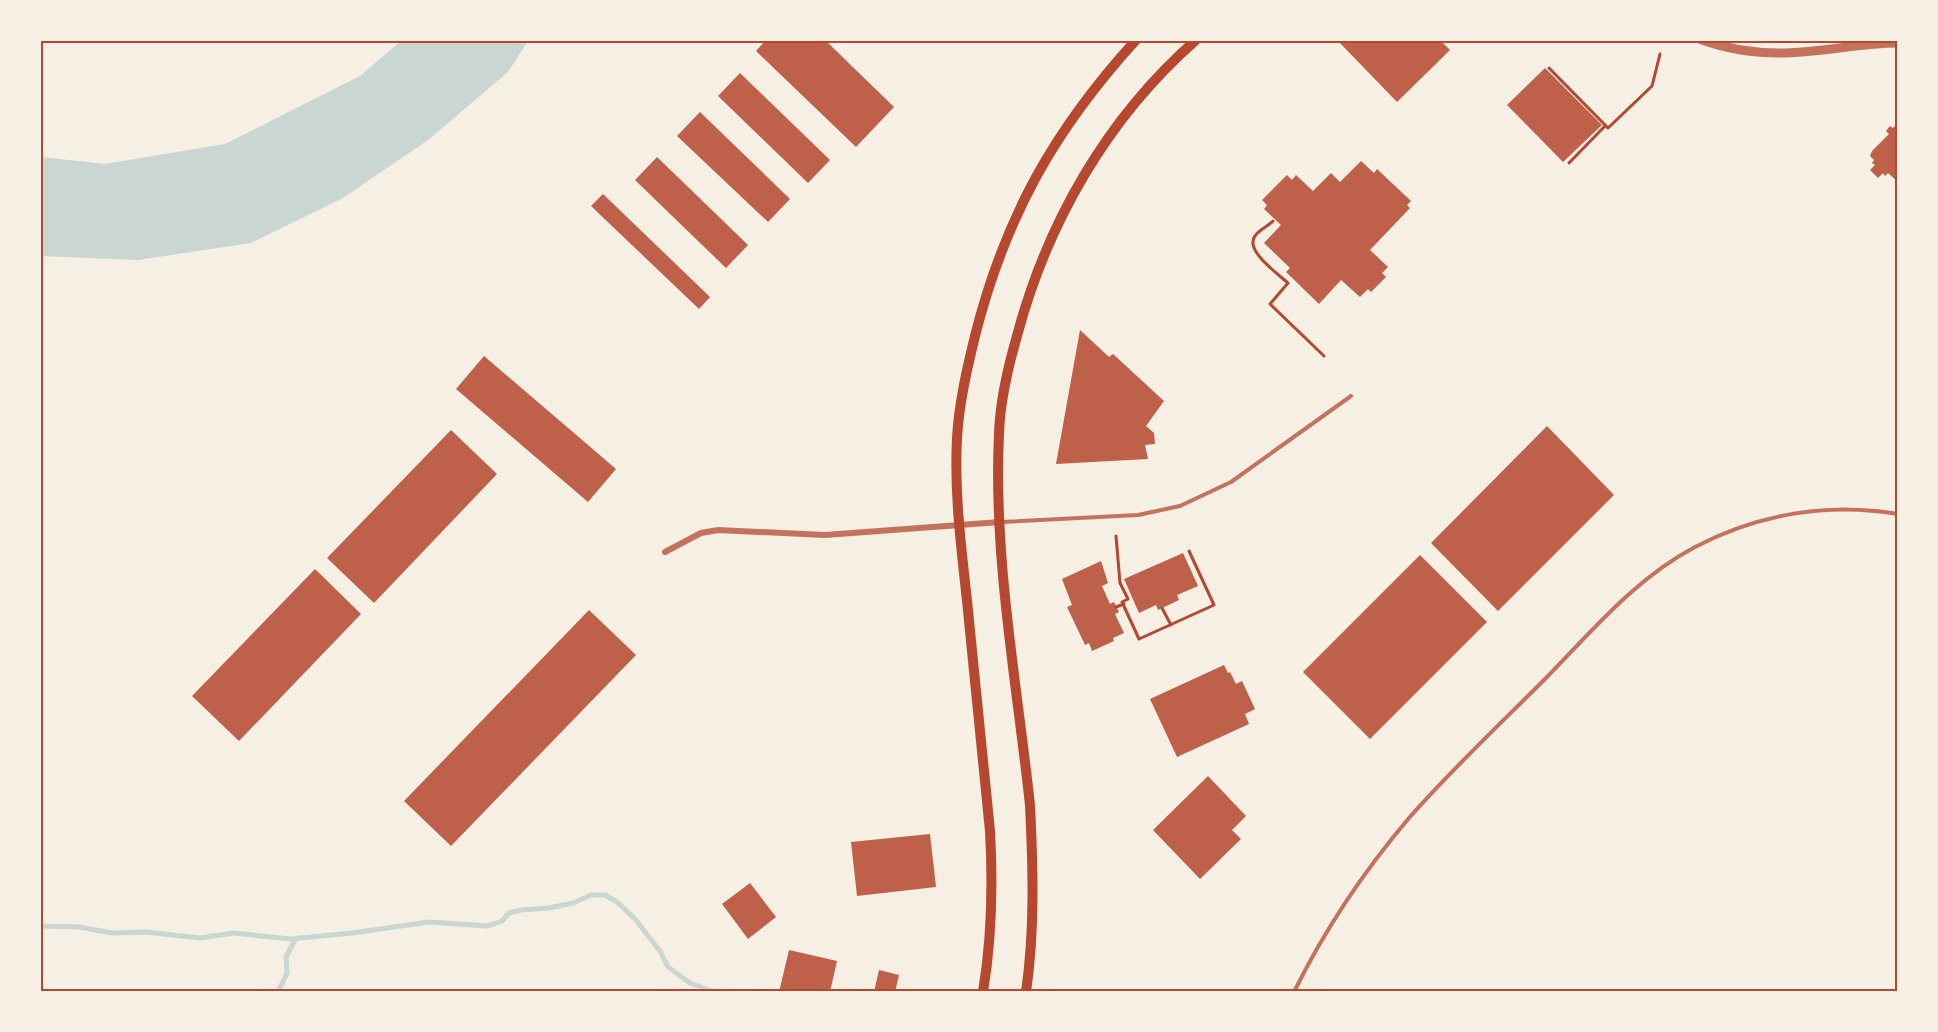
<svg xmlns="http://www.w3.org/2000/svg" width="1938" height="1032" viewBox="0 0 1938 1032" font-family="Arial,sans-serif">
<style>
.water{fill:#c9d6d2}
.lines{fill:none;stroke-linecap:round;stroke-linejoin:round}
.stream{stroke:#c9d6d2;stroke-width:5}
.building{fill:#bf614a}
.path{stroke:#b5482f;stroke-width:3}
.service{stroke:#c5725c;stroke-width:4}
.minor{stroke:#c5725c;stroke-width:6}
.tertiary{stroke:#c5725c;stroke-width:9}
.secondary{stroke:#b5482f;stroke-width:10}
.neatline{fill:none;stroke:#b5482f;stroke-width:2}
</style>
<rect width="100%" height="100%" fill="#f6efe4"/>
<!-- water -->
<path class="water" d="M401,41H528L508,72L428,140L343,198L251,243L138,260L41,256V157L105,164L225,144L360,76Z"/>
<g class="lines">
<!-- stream -->
<g class="stream">
<path d="M40,926L80,927L112,933L146,932L200,938L234,933L290,939L352,933L429,922L488,926L502,921L509,913L521,910L549,908L573,903L591,895H605L617,902L635,919L660,951L668,967L690,983L714,992"/>
<path d="M278,992L287,973L286,957L296,938"/>
</g>
</g>
<!-- building -->
<g class="building">
<path d="M766,40H825L894,107L856,147L756,51Z"/>
<path d="M1337,40H1440L1450,50L1397,102Z"/>
<path d="M1545,68L1602,125L1563,162L1507,105Z"/>
<path d="M740,73L830,160L808,183L718,96Z"/>
<path d="M700,112L790,199L768,222L677,136Z"/>
<path d="M1896,125L1898,127V182L1888,173L1885,176L1883,173L1878,178L1870,170L1875,165L1872,163L1874,160L1870,156L1872,151L1889,134L1886,131L1890,126L1893,128Z"/>
<path d="M657,157L748,245L726,268L635,180Z"/>
<path d="M1361,161L1374,173L1377,169L1411,201L1407,205L1410,208L1370,250L1388,267L1382,273L1386,277L1371,292L1368,289L1360,297L1341,280L1319,304L1286,272L1290,268L1264,243L1281,225L1264,209L1267,205L1262,200L1287,175L1292,180L1296,175L1313,191L1331,173L1340,182Z"/>
<path d="M603,194L710,297L699,309L591,206Z"/>
<path d="M1080,330L1109,357L1113,354L1164,401L1146,426L1154,433L1155,444L1145,445L1148,459L1056,464Z"/>
<path d="M484,356L616,469L588,502L456,389Z"/>
<path d="M1547,426L1614,495L1498,611L1431,543Z"/>
<path d="M451,430L497,474L374,603L327,558Z"/>
<path d="M1183,553L1198,586L1177,595L1179,600L1158,610L1156,605L1139,613L1124,579Z"/>
<path d="M1420,555L1487,622L1370,739L1303,672Z"/>
<path d="M1101,561L1108,583L1102,586L1110,604L1114,602L1119,612L1115,614L1124,633L1113,638L1114,641L1092,651L1089,643L1085,645L1067,607L1072,605L1062,579Z"/>
<path d="M315,569L361,614L239,741L192,696Z"/>
<path d="M589,610L636,655L451,846L404,801Z"/>
<path d="M1224,665L1228,673L1230,672L1236,684L1242,681L1255,709L1245,714L1249,724L1177,757L1150,699Z"/>
<path d="M1208,776L1246,816L1232,830L1241,839L1200,879L1153,830Z"/>
<path d="M930,834L936,887L857,896L851,842Z"/>
<path d="M750,883L776,917L748,939L722,904Z"/>
<path d="M789,950L837,961L830,992H779Z"/>
<path d="M879,970L899,975L895,992H874Z"/>
</g>
<g class="lines">
<!-- path -->
<g class="path">
<path d="M1549,68L1608,128L1652,86L1660,54"/>
<path d="M1569,163L1605,126"/>
<path d="M1273,221C1267,227 1259,230 1255,236C1244,250 1278,274 1288,283L1270,304L1324,356"/>
<path d="M1116,536L1120,583L1128,599L1122,602L1139,639L1214,605L1189,551"/>
<path d="M1116,607L1124,604"/>
<path d="M1162,608L1171,625"/>
<path d="M40,991L41,992"/>
</g>
<!-- service -->
<g class="service">
<path d="M1002,522L1138,515L1180,506L1231,482L1351,396"/>
<path d="M1294,992C1325,929 1364,871 1409,818C1452,769 1500,724 1546,678C1592,631 1636,578 1695,547C1758,514 1828,502 1898,514"/>
</g>
<!-- minor -->
<path class="minor" d="M665,552L701,533L718,530L825,535L1000,522"/>
<!-- tertiary -->
<path class="tertiary" d="M1702,40C1727,49 1754,53 1780,53C1820,53 1858,43 1898,43"/>
<!-- secondary -->
<g class="secondary">
<path d="M983,992C992,938 993,885 990,831C983,758 975,684 968,610C962,553 954,496 957,438C959,403 967,369 975,336C1005,217 1054,130 1136,40"/>
<path d="M1026,992C1035,930 1033,867 1030,805C1017,684 993,556 999,434C1000,401 1008,367 1017,336C1047,223 1107,118 1196,40"/>
</g>
</g>
<!-- border -->
<rect width="1938" height="1032" fill="none" stroke="#f6efe4" stroke-width="84"/>
<rect x="42" y="42" width="1854" height="948" class="neatline"/>
</svg>
